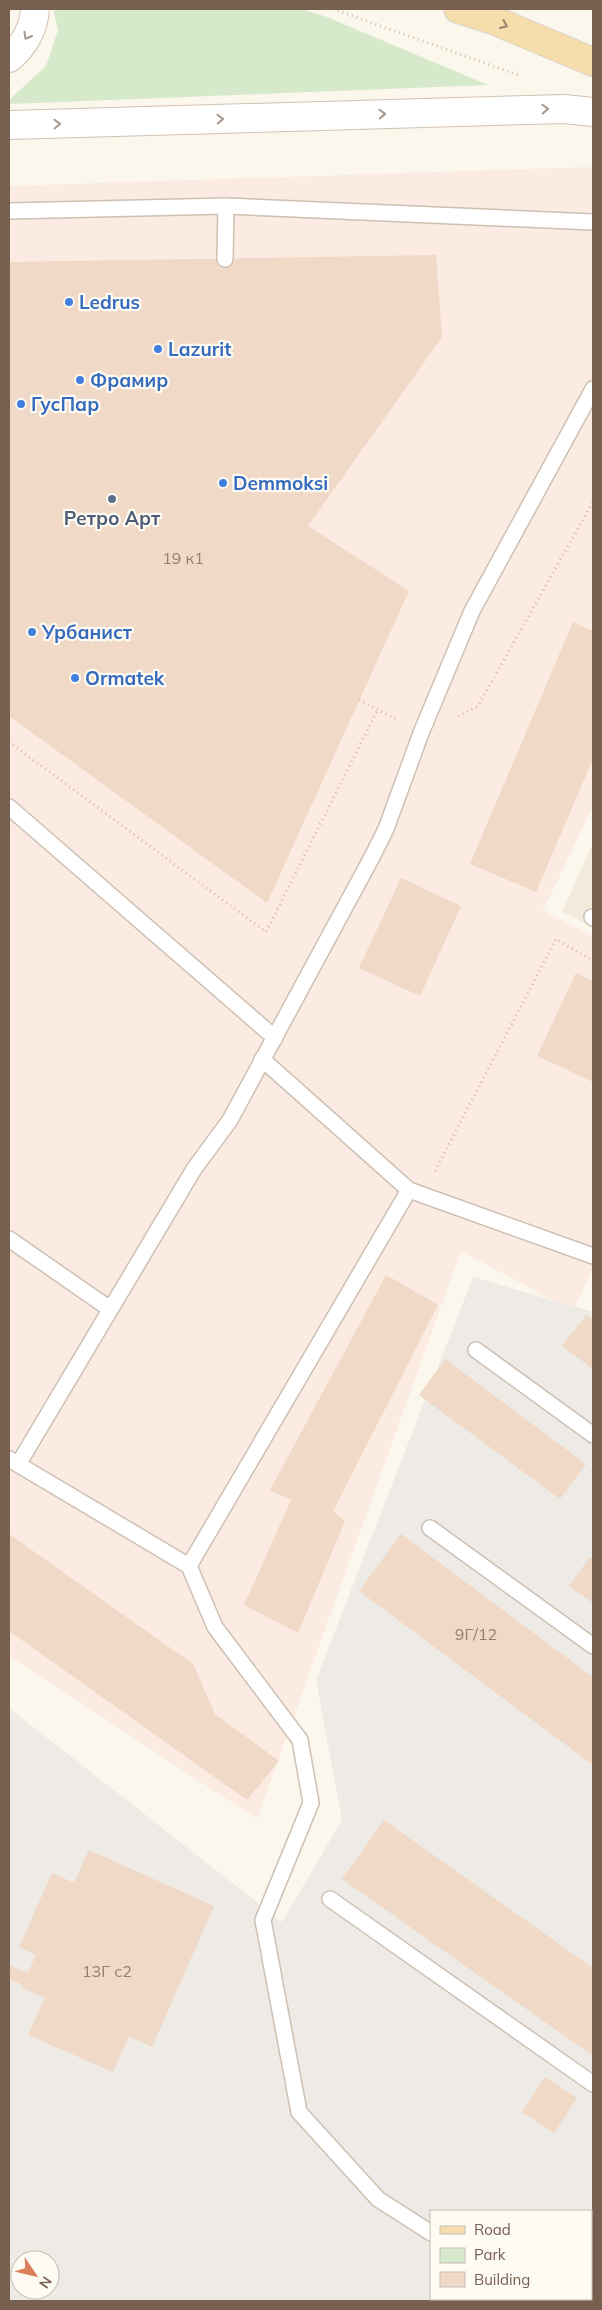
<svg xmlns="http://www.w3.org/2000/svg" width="602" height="2310" viewBox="0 0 602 2310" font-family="Mulish,sans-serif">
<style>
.residential{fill:#f3eadc}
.commercial{fill:#fbebe2}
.industrial{fill:#eeeae5;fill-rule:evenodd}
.green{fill:#d6eacb}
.building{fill:#f0d9c6}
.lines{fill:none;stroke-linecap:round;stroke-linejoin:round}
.service-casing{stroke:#cec0b2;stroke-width:18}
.secondary-casing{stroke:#d1c1b0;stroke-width:30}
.primary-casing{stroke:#d9d2ce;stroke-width:30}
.path{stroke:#d5bca9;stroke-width:3;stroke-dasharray:1 4;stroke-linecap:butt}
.service{stroke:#fff;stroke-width:15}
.secondary{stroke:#fff;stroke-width:28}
.primary{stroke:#f5deab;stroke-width:28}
.oneway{stroke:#9d866b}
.oneway2{stroke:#a7988d}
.shop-dot{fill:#3f7fe0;stroke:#fefbf4;stroke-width:2}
.service-dot{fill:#5c6f8a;stroke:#fefbf4;stroke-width:2}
.labels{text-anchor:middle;stroke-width:4.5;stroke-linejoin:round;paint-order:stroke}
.number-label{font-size:16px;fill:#957e6e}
.shop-label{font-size:19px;font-weight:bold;fill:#366cbe;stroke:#fefbf4;text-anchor:start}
.service-label{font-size:19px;font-weight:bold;fill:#4e5e75;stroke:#fefbf4}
</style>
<rect width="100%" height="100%" fill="#fcf7ed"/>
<!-- residential -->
<path class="residential" d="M593,843V927L562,912Z"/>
<!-- commercial -->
<path class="commercial" d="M586,167L593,168V806L543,911L593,936V1268L573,1311L461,1251L257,1819L9,1656V186Z"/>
<!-- industrial -->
<path class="industrial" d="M473,1277L593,1312V2301H9V1708L282,1922L342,1820L316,1680ZM431,2211H591V2299H431ZM20,2260H50V2290H20Z"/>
<!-- green -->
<path class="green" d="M53,9H302L327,17L488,85L9,104V100L46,66L58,30Z"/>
<!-- building -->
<g class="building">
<path d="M436,255L442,337L308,526L409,591L267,903L9,716V262Z"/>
<path d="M573,622L593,631V759L536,892L470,864Z"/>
<path d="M401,878L461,906L420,996L359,968Z"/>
<path d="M576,973L593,981V1082L537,1056Z"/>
<path d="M386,1275L438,1305L333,1511L345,1521L298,1633L244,1605L291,1500L270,1490Z"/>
<path d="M586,1315L593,1320V1369L562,1346Z"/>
<path d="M445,1359L586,1464L560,1499L419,1395Z"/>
<path d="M9,1534L193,1664L215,1714L279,1761L247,1800L9,1631Z"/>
<path d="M401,1534L593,1677V1765L359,1591Z"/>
<path d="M590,1557L593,1560V1603L569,1586Z"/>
<path d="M384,1820L593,1968V2056L342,1879Z"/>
<path d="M89,1850L214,1906L152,2047L129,2036L113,2072L28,2035L45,1998L22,1988L23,1985L9,1979V1965L28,1973L36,1955L19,1947L52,1873L74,1883Z"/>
<path d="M545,2077L577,2098L554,2133L522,2112Z"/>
</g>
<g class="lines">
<!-- service casing -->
<g class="service-casing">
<g id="service">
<path d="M9,211L226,206L593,222"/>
<path d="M225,259L226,206"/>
<path d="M9,807L275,1038"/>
<path d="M592,917L593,918"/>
<path d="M262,1059L409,1190L593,1256"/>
<path d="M9,1239L110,1309"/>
<path d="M476,1350L593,1435"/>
<path d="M9,1459L189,1566L215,1627L300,1740L311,1803L263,1920L299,2112L378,2199L431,2233"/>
<path d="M19,1463L194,1169L230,1120L372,857L386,829L421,733L472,611L593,389"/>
<path d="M430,1528L593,1646"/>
<path d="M189,1566L409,1190"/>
<path d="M330,1899L593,2084"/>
</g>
</g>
<!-- secondary casing -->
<g class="secondary-casing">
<g id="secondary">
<path d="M9,58C24,46 34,28 35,9"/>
<path d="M9,125L564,109L593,112"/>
</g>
</g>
<!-- primary casing -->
<g class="primary-casing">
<path id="primary" d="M458,9L493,20L593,62"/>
</g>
<!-- path -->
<g class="path">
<path d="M333,9L521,76"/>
<path d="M359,700L398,720"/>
<path d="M458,716L478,706L593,502"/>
<path d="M9,742L266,932L378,709"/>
<path d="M435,1171L556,939L593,961"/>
</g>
<!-- service -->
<use href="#service" class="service"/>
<!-- secondary -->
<use href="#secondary" class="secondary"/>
<!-- primary -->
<use href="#primary" class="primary"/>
</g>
<!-- one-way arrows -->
<defs><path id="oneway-chevron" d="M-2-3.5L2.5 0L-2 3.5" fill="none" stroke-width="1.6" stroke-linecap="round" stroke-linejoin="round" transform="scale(1.25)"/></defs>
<use class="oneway" href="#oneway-chevron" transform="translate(504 25) rotate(23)"/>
<g class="oneway2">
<use href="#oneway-chevron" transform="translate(27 36) rotate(120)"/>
<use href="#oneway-chevron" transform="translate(545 109) rotate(-2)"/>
<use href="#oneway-chevron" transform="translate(382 114) rotate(-2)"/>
<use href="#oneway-chevron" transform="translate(220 119) rotate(-2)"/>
<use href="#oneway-chevron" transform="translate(57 124) rotate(-2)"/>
</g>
<!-- markers -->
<g class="shop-dot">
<circle cx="69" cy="302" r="5"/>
<circle cx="158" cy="349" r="5"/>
<circle cx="80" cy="380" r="5"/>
<circle cx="21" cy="404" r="5"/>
<circle cx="223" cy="483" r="5"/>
<circle cx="32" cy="632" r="5"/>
<circle cx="75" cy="678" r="5"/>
</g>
<circle class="service-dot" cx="112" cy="499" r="5"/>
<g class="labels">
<!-- number labels -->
<g class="number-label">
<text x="183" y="564">19 к1</text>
<text x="476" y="1640">9Г/12</text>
<text x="107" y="1977">13Г с2</text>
</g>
<!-- shop labels -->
<g class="shop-label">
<text x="79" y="309">Ledrus</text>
<text x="168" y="356">Lazurit</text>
<text x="90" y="387">Фрамир</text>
<text x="31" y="411">ГусПар</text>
<text x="233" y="490">Demmoksi</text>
<text x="42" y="639">Урбанист</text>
<text x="85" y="685">Ormatek</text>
</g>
<!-- service labels -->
<g class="service-label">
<text x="112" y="525">Ретро Арт</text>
</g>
</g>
<!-- border -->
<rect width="602" height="2310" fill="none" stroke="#776050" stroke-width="20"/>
<!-- legend -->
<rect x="430" y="2210" width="162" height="90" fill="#fefbf4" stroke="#c8bdb2"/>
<rect x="440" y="2226" width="25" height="8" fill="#f5deab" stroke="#c8bdb2"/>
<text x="474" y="2235" font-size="15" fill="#776050">Road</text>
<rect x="440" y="2248" width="25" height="15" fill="#d6eacb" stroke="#c8bdb2"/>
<text x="474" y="2260" font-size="15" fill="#776050">Park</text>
<rect x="440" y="2272" width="25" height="15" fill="#f0d9c6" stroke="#c8bdb2"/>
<text x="474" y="2285" font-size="15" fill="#776050">Building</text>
<!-- north arrow -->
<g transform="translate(35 2275) rotate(125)"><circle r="24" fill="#fefbf4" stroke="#c8bdb2"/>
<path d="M0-4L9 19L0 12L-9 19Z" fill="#dd7f5b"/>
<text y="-8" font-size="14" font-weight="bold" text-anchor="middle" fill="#776050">N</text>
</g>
</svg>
